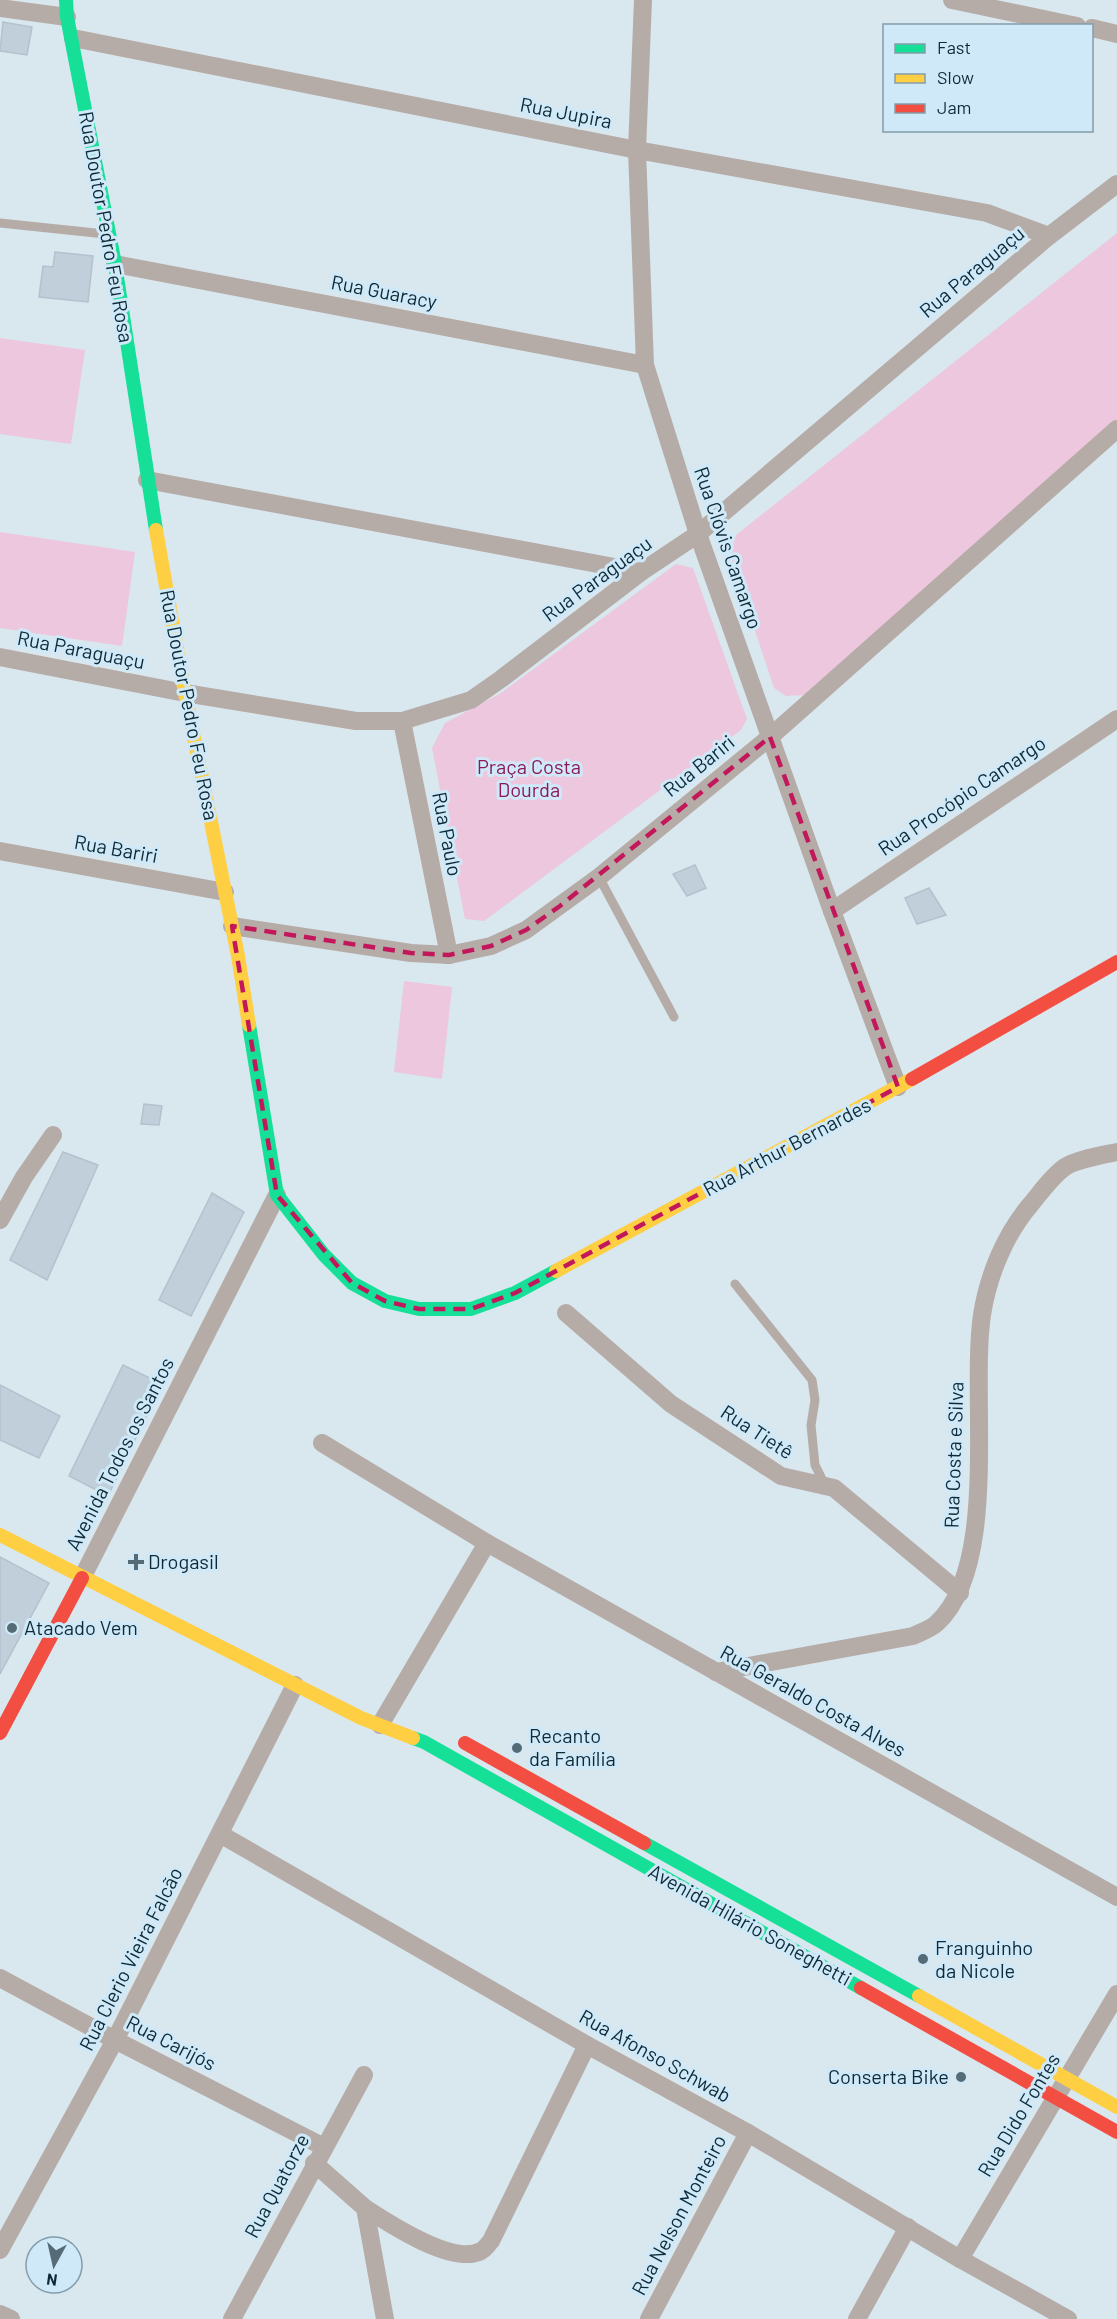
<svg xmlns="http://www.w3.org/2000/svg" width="1117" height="2319" viewBox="0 0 1117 2319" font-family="Barlow,sans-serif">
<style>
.green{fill:#ecc7dd}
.building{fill:#c0cfda;stroke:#b3c2ce;stroke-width:1.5}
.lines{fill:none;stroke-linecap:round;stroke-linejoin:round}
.lane{stroke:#b6aca7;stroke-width:9}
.street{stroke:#b6aca7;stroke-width:18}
.fast{stroke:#16e098;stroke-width:14}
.slow{stroke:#ffcf43;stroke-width:14}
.jam{stroke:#f24e42;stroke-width:14}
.marked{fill:none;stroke:#c2185b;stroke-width:4.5;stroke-dasharray:12 8;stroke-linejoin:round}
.poi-dot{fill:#556c77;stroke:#d0e9f8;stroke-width:2}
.labels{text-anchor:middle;stroke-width:6;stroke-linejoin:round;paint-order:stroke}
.street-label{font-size:20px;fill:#0e2a37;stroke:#d0e9f8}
.park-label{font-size:20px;fill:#8c1859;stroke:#d0e9f8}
.poi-label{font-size:20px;fill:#0e2a37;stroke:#d0e9f8;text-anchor:start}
</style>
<rect width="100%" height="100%" fill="#d9e7ef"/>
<!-- green -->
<g class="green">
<path d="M1117,233V440L805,695L786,696L774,688L730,555L736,535Z"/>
<path d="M0,338L85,350L71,444L0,434Z"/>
<path d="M0,532L135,552L122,646L0,628Z"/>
<path d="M676,564L693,568L747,719L741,730L484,921L465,919L432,748L445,723L501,693Z"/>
<path d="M404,981L452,987L442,1079L394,1072Z"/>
</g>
<!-- building -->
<g class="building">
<path d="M3,22L32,27L27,55L0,51Z"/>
<path d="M55,252L93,256L88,302L39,297L43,266L53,267Z"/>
<path d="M695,865L706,888L687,896L673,874Z"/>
<path d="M929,888L946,915L917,924L905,898Z"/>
<path d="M144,1104L162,1106L159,1125L141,1124Z"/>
<path d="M63,1152L98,1165L47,1280L10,1260Z"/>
<path d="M212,1193L244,1212L191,1316L159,1300Z"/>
<path d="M123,1365L162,1384L108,1496L69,1476Z"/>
<path d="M0,1385L60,1416L39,1458L0,1440Z"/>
<path d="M0,1557L49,1583L0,1674Z"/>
</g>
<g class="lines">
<!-- lane -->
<g class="lane">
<path d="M0,223L105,234"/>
<path d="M599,877L674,1017"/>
<path d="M735,1284L812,1380L815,1400L811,1425L815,1465L825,1485"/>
</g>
<!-- street -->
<g class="street">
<path d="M643,0L637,150L645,365L698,534L832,911L898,1087"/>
<path d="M952,0L1077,26"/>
<path d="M0,8L67,17"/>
<path d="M1092,28L1117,34"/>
<path d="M73,38L637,150L987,213L1049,236"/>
<path d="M115,264L645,365"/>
<path d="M147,480L641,572"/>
<path d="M0,657L185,693L356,721H402L471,700L501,679L641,572L698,534L1049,236L1117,184"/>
<path d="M402,721L449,955"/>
<path d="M0,851L225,892"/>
<path d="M832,911L1117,719"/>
<path d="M232,926L411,953L449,955L491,946L526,930L599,877L770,737L1117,429"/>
<path d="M0,1220L24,1177L53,1135"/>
<path d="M566,1313L671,1404L781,1476L834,1488L960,1593"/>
<path d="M322,1443L487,1543L1117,1897"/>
<path d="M82,1578L277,1195"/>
<path d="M716,1672L913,1636C921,1632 931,1629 937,1623C1000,1565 970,1396 982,1315C988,1276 1005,1234 1031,1204C1041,1192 1052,1176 1065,1167C1077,1159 1103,1155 1117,1152"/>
<path d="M380,1725L487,1543"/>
<path d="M220,1834L587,2045L748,2133L960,2259L1068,2319"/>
<path d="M0,1978L115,2040L324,2147"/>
<path d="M314,2163L365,2208L385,2319"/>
<path d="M365,2208C388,2223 453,2266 481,2251C485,2249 488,2244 491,2241L587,2045"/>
<path d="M0,2250L115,2040L295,1685"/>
<path d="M960,2259L1117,1994"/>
<path d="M0,2314L11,2319"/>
<path d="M232,2319L364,2075"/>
<path d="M649,2319L748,2133"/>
<path d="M857,2319L908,2227"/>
</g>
<!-- fast -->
<g class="fast">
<path d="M66,0L67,17L115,264L156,530"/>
<path d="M249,1025L277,1195L324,1255L352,1283L385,1301L419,1309H471L515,1293L556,1271"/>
<path d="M413,1738L424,1742L861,1988"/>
<path d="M644,1843L919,1996"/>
</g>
<!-- slow -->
<g class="slow">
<path d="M156,530L185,693L238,956L249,1025"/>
<path d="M556,1271L912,1079"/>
<path d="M0,1535L361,1718L413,1738"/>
<path d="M919,1996L1117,2107"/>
</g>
<!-- jam -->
<g class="jam">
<path d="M912,1079L1117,962"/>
<path d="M0,1733L82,1578"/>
<path d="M465,1743L644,1843"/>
<path d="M861,1988L1117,2132"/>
</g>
</g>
<!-- marked area -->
<path class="marked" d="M770,737L898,1087L515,1293L471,1309H419L385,1301L352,1283L277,1195L232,926L411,953L449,955L491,946L526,930L560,906Z"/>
<!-- markers -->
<g class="poi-dot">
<path d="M133 1553h6v6h6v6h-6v6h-6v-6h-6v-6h6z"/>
<circle cx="12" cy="1628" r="6"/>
<circle cx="517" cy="1748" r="6"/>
<circle cx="923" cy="1959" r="6"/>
<circle cx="961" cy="2077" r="6"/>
</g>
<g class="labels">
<!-- street labels -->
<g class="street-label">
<text transform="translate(566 113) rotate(11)" y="7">Rua Jupira</text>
<text transform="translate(106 227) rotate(80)" y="7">Rua Doutor Pedro Feu Rosa</text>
<text transform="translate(972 272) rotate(-40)" y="7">Rua Paraguaçu</text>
<text transform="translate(384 292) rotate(11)" y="7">Rua Guaracy</text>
<text transform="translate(728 548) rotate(71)" y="7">Rua Clóvis Camargo</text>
<text transform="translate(597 579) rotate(-36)" y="7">Rua Paraguaçu</text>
<text transform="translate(81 650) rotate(11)" y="7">Rua Paraguaçu</text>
<text transform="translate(189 705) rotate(79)" y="7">Rua Doutor Pedro Feu Rosa</text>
<text transform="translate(699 766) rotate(-39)" y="7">Rua Bariri</text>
<text transform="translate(962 796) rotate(-34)" y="7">Rua Procópio Camargo</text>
<text transform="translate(447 834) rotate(79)" y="7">Rua Paulo</text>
<text transform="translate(116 849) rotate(10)" y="7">Rua Bariri</text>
<text transform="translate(787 1147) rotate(-28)" y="7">Rua Arthur Bernardes</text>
<text transform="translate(757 1432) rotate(33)" y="7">Rua Tietê</text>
<text transform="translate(120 1454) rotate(-63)" y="7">Avenida Todos os Santos</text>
<text transform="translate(954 1455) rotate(-88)" y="7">Rua Costa e Silva</text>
<text transform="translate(813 1701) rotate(29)" y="7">Rua Geraldo Costa Alves</text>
<text transform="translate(750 1925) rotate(29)" y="7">Avenida Hilário Soneghetti</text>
<text transform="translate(131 1959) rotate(-63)" y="7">Rua Clerio Vieira Falcão</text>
<text transform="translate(171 2043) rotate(27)" y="7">Rua Carijós</text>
<text transform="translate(655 2056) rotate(29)" y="7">Rua Afonso Schwab</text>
<text transform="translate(1019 2115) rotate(-59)" y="7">Rua Dido Fontes</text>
<text transform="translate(277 2186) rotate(-62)" y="7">Rua Quatorze</text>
<text transform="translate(679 2215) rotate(-62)" y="7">Rua Nelson Monteiro</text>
</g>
<!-- park labels -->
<g class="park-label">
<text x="529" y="774">Praça Costa<tspan x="529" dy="23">Dourda</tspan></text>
</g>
<!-- poi labels -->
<g class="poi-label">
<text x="148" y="1569">Drogasil</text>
<text x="24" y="1635">Atacado Vem</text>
<text x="529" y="1743">Recanto<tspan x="529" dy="23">da Família</tspan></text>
<text x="935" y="1955">Franguinho<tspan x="935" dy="23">da Nicole</tspan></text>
<text x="949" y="2084" text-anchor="end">Conserta Bike</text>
</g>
</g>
<!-- legend -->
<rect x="883" y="24" width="210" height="108" fill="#d0e9f8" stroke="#829dab" stroke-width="1.5"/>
<rect x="895" y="44" width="30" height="9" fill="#16e098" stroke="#829dab" stroke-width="1.5"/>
<text x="937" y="54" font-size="18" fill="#0e2a37">Fast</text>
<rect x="895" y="74" width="30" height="9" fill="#ffcf43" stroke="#829dab" stroke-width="1.5"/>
<text x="937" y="84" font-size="18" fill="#0e2a37">Slow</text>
<rect x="895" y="104" width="30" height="9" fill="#f24e42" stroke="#829dab" stroke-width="1.5"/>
<text x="937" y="114" font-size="18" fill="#0e2a37">Jam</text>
<!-- north arrow -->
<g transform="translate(54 2265) rotate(188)"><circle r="28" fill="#d0e9f8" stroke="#829dab" stroke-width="1.5"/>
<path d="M0-4.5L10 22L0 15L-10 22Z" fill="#556c77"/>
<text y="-9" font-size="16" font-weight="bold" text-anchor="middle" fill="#0e2a37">N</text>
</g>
</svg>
